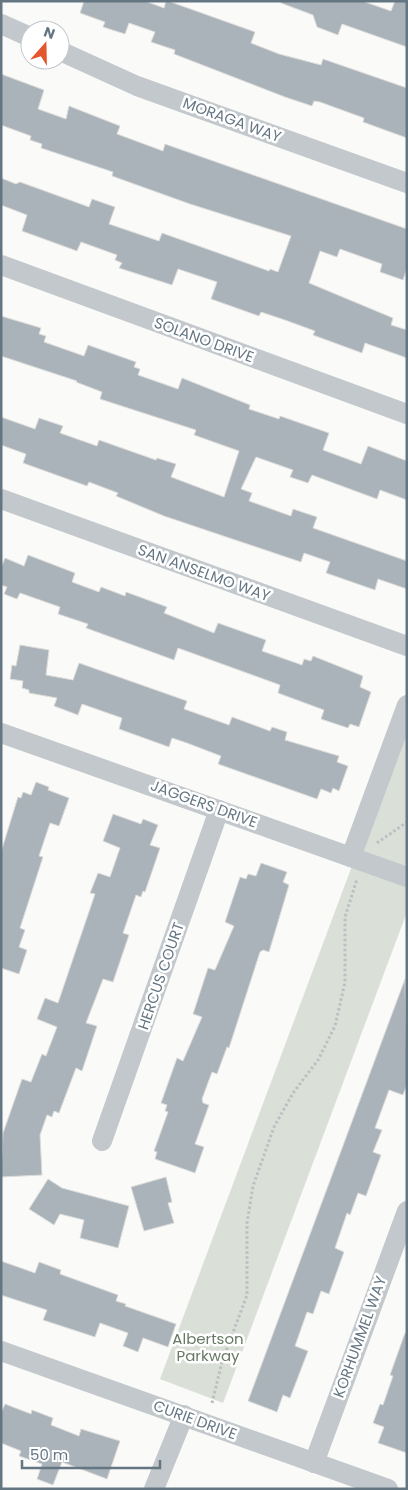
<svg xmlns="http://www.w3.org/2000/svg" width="408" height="1490" viewBox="0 0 408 1490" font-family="Poppins,sans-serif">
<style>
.park{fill:#dadfd7}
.building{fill:#aab3b9;stroke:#dcdcda}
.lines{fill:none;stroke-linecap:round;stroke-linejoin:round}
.path{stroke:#bbbfc2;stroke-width:3;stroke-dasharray:2.5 2.5;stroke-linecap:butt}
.street{stroke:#c3c8cc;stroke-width:20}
.labels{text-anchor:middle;stroke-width:5;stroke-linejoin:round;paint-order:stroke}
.street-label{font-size:15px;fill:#657683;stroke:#fff}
.park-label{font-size:15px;fill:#687a64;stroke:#fff}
</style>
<rect width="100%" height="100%" fill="#fafaf8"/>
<!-- park -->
<path class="park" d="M407,719V912L223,1403L160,1379Z"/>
<!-- building -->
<g class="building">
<path d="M84,1H145L164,8L166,1H168L255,32L251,43L279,54L321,65L323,59L407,88V138L363,122L364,118L320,102L314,101L312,106L285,97L174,54L175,50L151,42L155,32L129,23L125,34L103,27L105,22L80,13Z"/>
<path d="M281,1H362L391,11L395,1H407V47L342,24L338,35L317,27L313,15L281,3Z"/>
<path d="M1,74L44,90L38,109L66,119L69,106L120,126L117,134L163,151L165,144L407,229V268L403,280L380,272L382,264L340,249L337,257L320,251L309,283L393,318L391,325L407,330V358L365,343L362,353L313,335L315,331L285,320L261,312L259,316L211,299L217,282L178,269L172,285L119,268L122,263L115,260L117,255L81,242L77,251L22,231L27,215L1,205V178L16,184L20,182L89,207L92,199L115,207L109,224L159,241L162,233L269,271L270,269L278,272L291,236L190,204L112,176L113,172L41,148L42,144L30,140L31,136L1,125Z"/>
<path d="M1,316L41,328L39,334L46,336L44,342L84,356L88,345L136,362L134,367L140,369L138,375L178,389L182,378L250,405L249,409L279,419L280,416L329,433L323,450L361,464L368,446L407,461V500L380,490L377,499L312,475L308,483L290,477L293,470L256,457L241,489L252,493L249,501L291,516L293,509L317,517L313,528L407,561V589L378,579L375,590L326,573L330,562L304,553L301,562L164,516L116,496L118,493L89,482L87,486L23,463L26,454L1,445V417L35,429L39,418L63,426L60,433L97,446L99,440L133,452L156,460L157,458L176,464L171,477L224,497L239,451L194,435L196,430L100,399L102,392L76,382L77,381L1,356Z"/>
<path d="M28,555L75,573L72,582L99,592L101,587L125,596L126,592L167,607L164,613L214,633L218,623L266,640L262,651L302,665L304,659L311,661L313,656L363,676L360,687L371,692L359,727L350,724L348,728L321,719L324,710L278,693L280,685L178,648L174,660L86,628L88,624L58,614L60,607L20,593L17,599L4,594L7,587L1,585V568L5,558L24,566Z"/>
<path d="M20,645L49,650L46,675L73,680L79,663L187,701L184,709L229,725L232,717L270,731L272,727L287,732L285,740L339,756L337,762L348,766L339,791L333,788L331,793L321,789L317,799L218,764L221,756L187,743L172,738L169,747L119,729L122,718L82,704L78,715L54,706L57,698L29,693V690L22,688L23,681L10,679L12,665L16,666Z"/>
<path d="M36,782L49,787L48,790L69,798L59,826L50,823L39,856L43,857L20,928L25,930L19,947L27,950L19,974L1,968V852L18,797L21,798L23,792L31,795Z"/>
<path d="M113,814L141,824L143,819L158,825L150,845L160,848L145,892L143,891L141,897L136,895L123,933L129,935L113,982L103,979L86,1023L97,1026L82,1071L76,1068L59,1113L54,1111L52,1117L47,1115L40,1135L42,1175L1,1177L3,1133L22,1079L31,1082L42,1054L46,1056L57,1027L37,1019L45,998L58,1003L95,894L90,893L98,873L110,877L120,848L103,841Z"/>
<path d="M261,863L287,872L283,882L289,885L269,952L263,950L260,952L229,1048L227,1047L217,1074L212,1072L202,1099L203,1103L209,1105L195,1144L204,1147L195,1173L155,1159L157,1152L154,1151L168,1112L165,1111L167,1105L161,1103L177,1058L183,1061L202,1017L193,1014L208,968L215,970L234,926L225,922L240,877L246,879L248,874L256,876Z"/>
<path d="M405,979L407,1084L403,1095L389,1090L375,1128L382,1130L373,1152L381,1155L366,1196L358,1193L350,1215L347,1213L335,1248L344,1252L329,1294L321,1291L313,1314L307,1312L295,1346L308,1351L290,1398L283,1395L277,1412L248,1401Z"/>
<path d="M166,1177L172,1202L168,1203L174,1223L144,1231L131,1187Z"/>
<path d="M48,1179L62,1188L129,1206L118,1248L80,1238L84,1220L60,1214L54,1225L29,1209Z"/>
<path d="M1,1261L35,1273L39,1262L61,1270L60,1274L118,1295L116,1301L126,1304L125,1306L176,1324L168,1347L143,1338L138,1352L123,1346L128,1333L100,1323L95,1337L43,1320L47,1310L1,1295Z"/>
<path d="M405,1333L407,1334V1453L378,1443L384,1427L373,1423L380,1404L383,1405L393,1376L390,1375Z"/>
<path d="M5,1404L31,1414L32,1410L53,1418L51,1425L79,1436L81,1429L120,1441L107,1479L62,1462L53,1485L37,1479L42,1464L19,1456L21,1451L1,1443V1413Z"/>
</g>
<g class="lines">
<!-- path -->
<g class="path">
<path d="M377,843L407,822"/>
<path d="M212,1403L222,1362L247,1295V1223L253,1186L274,1127L293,1093L318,1060L335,1026L345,982V917L357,879"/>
</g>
<!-- street -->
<g class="street">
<path d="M1,24L30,37"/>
<path d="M60,51L137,86L407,183"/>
<path d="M1,265L407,414"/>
<path d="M1,499L407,646"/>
<path d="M1,733L407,877"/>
<path d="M351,857L407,705"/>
<path d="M102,1141L219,810"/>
<path d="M1,1351L388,1489"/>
<path d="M314,1463L407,1211"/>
<path d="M154,1489L184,1415"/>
</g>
</g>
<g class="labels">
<!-- street labels -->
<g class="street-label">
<text transform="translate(232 120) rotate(20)" y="5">MORAGA WAY</text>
<text transform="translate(204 340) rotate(20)" y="5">SOLANO DRIVE</text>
<text transform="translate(204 573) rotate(20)" y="5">SAN ANSELMO WAY</text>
<text transform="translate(204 804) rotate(20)" y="5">JAGGERS DRIVE</text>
<text transform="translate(161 976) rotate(-71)" y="5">HERCUS COURT</text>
<text transform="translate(360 1337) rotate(-70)" y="5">KORHUMMEL WAY</text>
<text transform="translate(195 1420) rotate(20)" y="5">CURIE DRIVE</text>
</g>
<!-- park labels -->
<g class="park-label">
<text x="208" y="1344">Albertson<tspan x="208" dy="17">Parkway</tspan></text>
</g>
</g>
<!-- border -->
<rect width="408" height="1490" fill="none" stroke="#657683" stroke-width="5"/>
<!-- north arrow -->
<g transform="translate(45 45) rotate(20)"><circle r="24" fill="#ffffff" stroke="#c1c8cd"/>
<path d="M0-4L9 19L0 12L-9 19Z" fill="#e4572e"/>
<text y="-8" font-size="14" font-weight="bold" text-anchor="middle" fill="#657683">N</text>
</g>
<!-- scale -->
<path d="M22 1460v8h138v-8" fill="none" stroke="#657683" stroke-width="2.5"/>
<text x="30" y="1460" font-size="15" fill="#657683" stroke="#ffffff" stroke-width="4" paint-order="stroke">50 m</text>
</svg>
